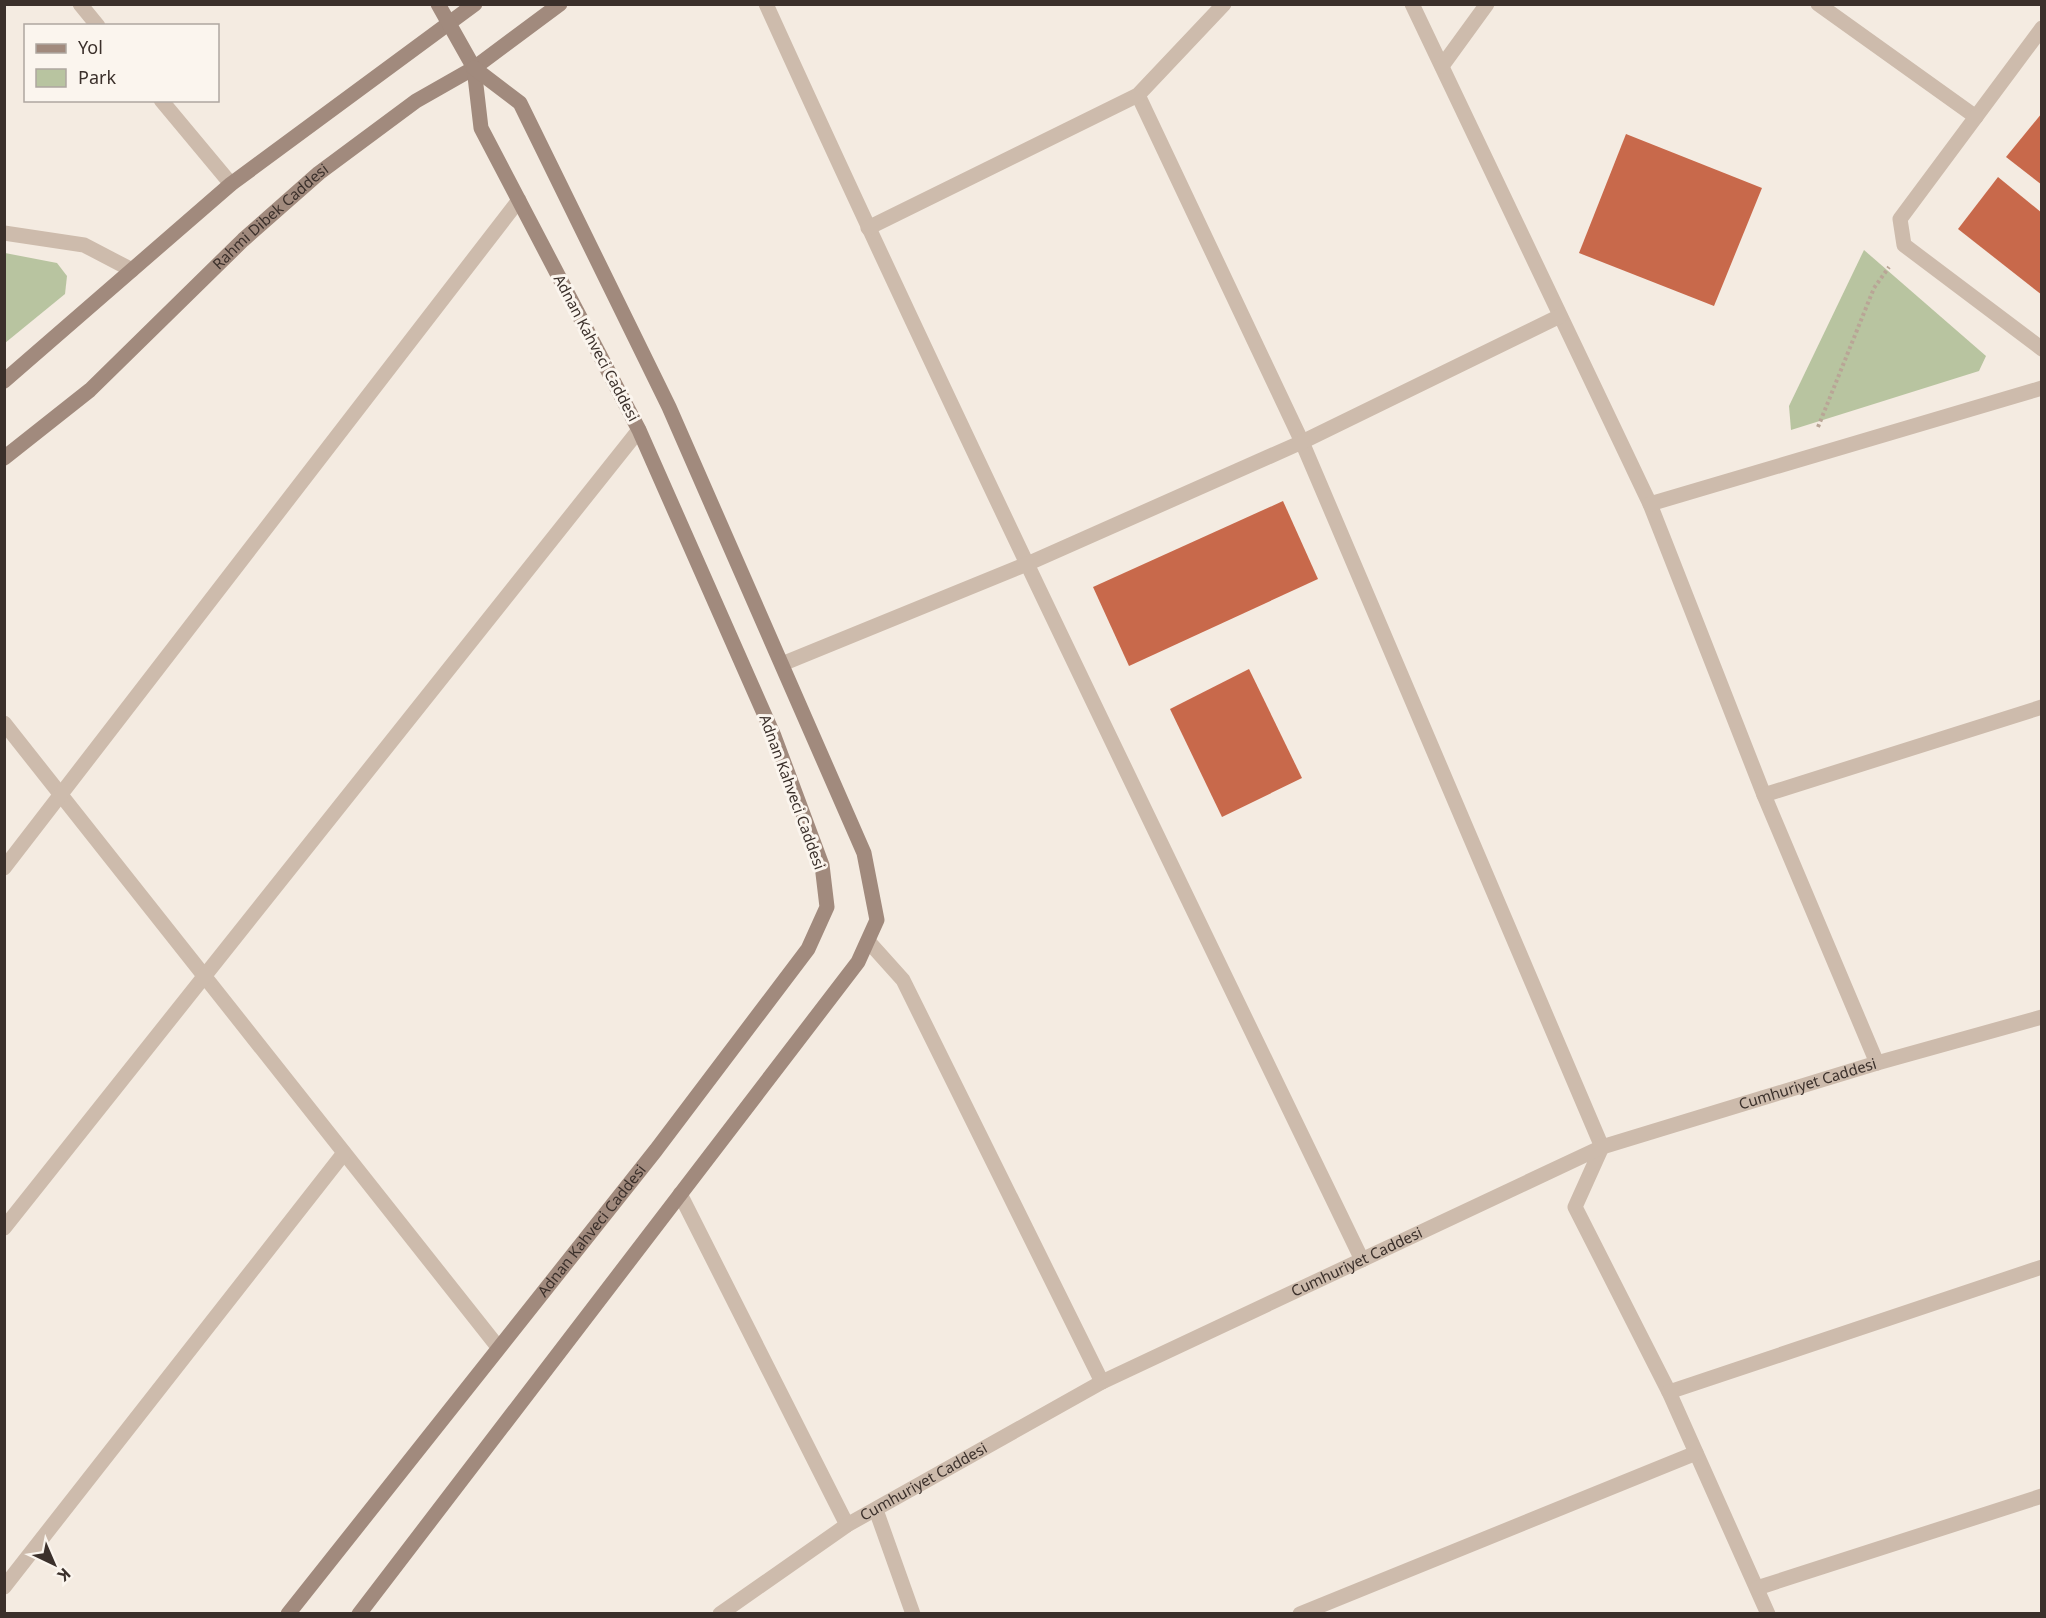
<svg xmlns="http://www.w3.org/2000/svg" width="2046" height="1618" viewBox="0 0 2046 1618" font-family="'Noto Sans',sans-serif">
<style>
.green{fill:#b8c4a0}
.building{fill:#c8694b}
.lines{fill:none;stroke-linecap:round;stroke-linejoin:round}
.path{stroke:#b9a596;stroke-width:4;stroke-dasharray:3 3;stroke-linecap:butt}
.minor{stroke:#cdbbac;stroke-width:15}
.tertiary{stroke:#cdbbac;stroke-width:15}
.secondary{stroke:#a18a7d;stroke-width:15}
.labels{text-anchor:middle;stroke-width:6;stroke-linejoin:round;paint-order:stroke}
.street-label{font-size:15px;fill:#3b302b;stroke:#fbf5ee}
</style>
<rect width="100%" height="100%" fill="#f4ebe1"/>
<!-- green -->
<g class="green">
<path d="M1864,250L1986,356L1979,371L1791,430L1789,406Z"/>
<path d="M5,253L57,263L67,276L65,294L5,343Z"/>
</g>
<!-- building -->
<g class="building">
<path d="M2042,113V185L2006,157Z"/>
<path d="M1626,134L1762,188L1714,306L1579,253Z"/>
<path d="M1998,177L2042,213V295L1958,229Z"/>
<path d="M1283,501L1318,579L1129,666L1093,587Z"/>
<path d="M1249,669L1302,778L1222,817L1170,709Z"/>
</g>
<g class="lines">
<!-- path -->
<path class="path" d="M1818,427L1874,288L1889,267"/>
<!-- minor -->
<g class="minor">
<path d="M80,4L98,26"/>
<path d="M766,4C958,427 1161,843 1362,1260"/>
<path d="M1412,4L1650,504L1764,795L1877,1063"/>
<path d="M1818,4L1976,117"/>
<path d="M2042,28L1900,219L1904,245L2042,349"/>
<path d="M1442,66L1487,4"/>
<path d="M1138,95L1302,442L1602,1147L1575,1207L1669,1392L1768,1614"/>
<path d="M161,100L231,184"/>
<path d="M868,228L1138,95L1224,4"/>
<path d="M4,233L84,245L132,270"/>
<path d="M1650,504L2042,388"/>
<path d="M782,664L1027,564L1302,442L1560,316"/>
<path d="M4,723L498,1347"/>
<path d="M1764,795L2042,707"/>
<path d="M4,868L519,200"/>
<path d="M868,941L903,980L1102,1382"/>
<path d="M680,1194L847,1525"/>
<path d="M4,1228L639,430"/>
<path d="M1669,1392L2042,1267"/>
<path d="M876,1510L913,1614"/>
<path d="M4,1587L344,1153"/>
<path d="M1757,1588L2042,1496"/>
<path d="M1300,1614L1696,1453"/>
</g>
<!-- tertiary -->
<path class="tertiary" id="s1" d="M720,1614L847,1525L1102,1382L1602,1147L1877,1063L2042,1017"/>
<!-- secondary -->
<g class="secondary">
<path d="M4,381L231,184L475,4"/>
<path id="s2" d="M4,458L90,390L243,240L319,173L416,101L474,68L560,4"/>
<path id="s3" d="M288,1614L656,1150L808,949L827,907L822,865L774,736L639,430L481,128L474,68L438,4"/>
<path d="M359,1614L858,962L877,920L864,853L669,407L520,103L474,68"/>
</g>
</g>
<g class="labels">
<!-- street labels -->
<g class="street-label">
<text dy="5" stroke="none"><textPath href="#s2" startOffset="360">Rahmi Dibek Caddesi</textPath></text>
<text transform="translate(596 348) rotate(62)" y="5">Adnan Kahveci Caddesi</text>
<text transform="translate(792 792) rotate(70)" y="5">Adnan Kahveci Caddesi</text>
<text dy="5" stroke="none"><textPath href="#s1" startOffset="1215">Cumhuriyet Caddesi</textPath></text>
<text dy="5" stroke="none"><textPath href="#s3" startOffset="489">Adnan Kahveci Caddesi</textPath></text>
<text dy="5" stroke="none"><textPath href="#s1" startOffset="729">Cumhuriyet Caddesi</textPath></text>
<text dy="5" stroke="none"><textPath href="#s1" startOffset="243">Cumhuriyet Caddesi</textPath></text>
</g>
</g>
<!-- border -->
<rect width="2046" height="1618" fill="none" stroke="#3b302b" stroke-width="12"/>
<!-- legend -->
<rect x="24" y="24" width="195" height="78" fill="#fbf5ee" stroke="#aea6a0" stroke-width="1.5"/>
<rect x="36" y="44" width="30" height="9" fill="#a18a7d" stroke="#aea6a0" stroke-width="1.5"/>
<text x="78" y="54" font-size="18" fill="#3b302b">Yol</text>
<rect x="36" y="69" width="30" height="18" fill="#b8c4a0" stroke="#aea6a0" stroke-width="1.5"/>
<text x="78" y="84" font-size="18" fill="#3b302b">Park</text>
<!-- north arrow -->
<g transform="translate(54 1564) rotate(136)" stroke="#fbf5ee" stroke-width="4.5" paint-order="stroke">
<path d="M0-4.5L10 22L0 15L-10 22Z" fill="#3b302b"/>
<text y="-9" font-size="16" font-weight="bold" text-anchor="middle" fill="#3b302b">K</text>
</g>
</svg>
